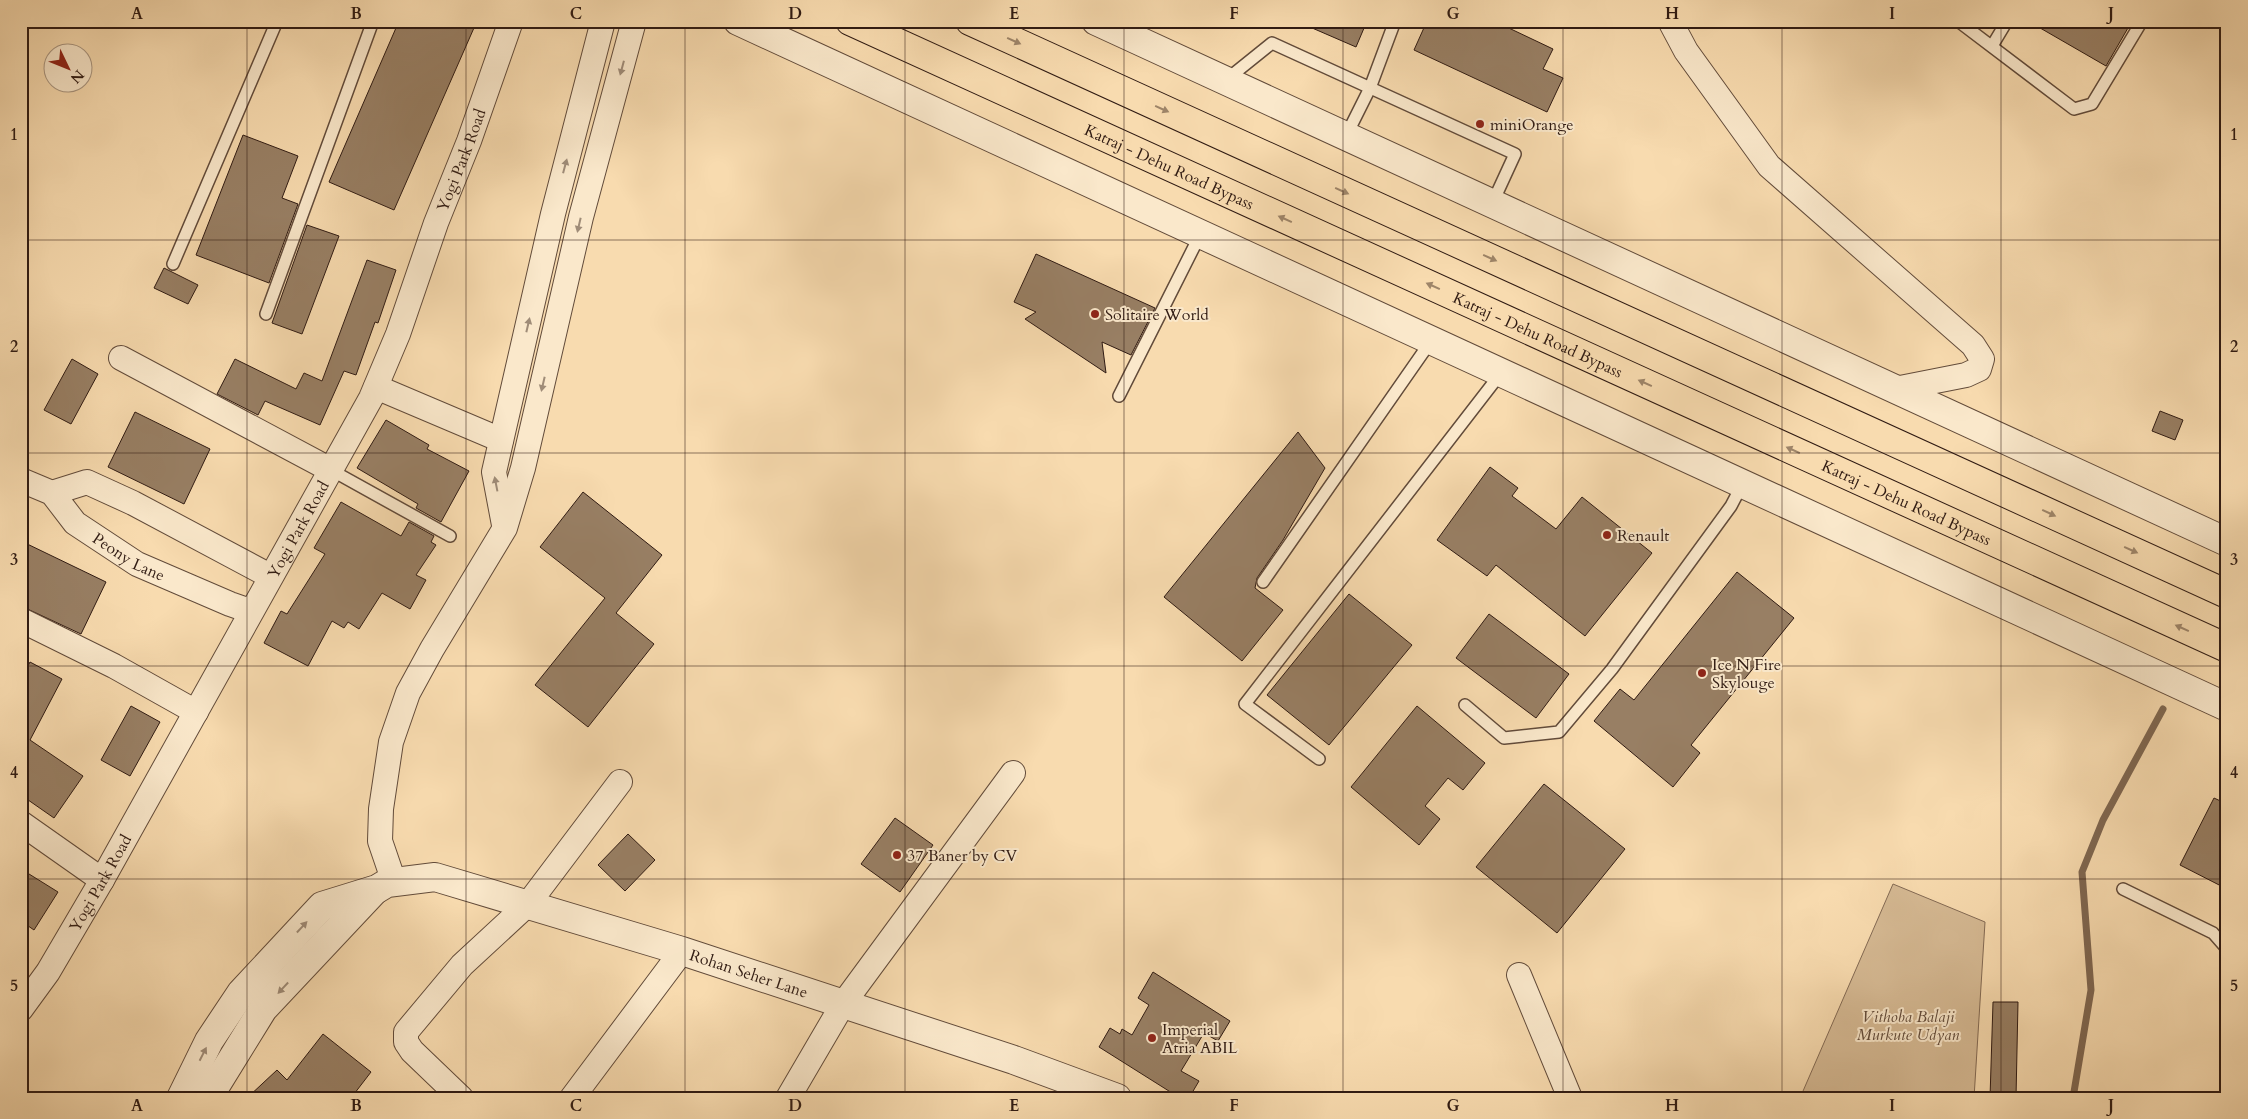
<svg xmlns="http://www.w3.org/2000/svg" width="2248" height="1119" viewBox="0 0 2248 1119" font-family="Cardo,serif">
<style>
.green{fill:#d6ba94;stroke:#836a54}
.lines{fill:none;stroke-linecap:round;stroke-linejoin:round}
.stream{stroke:#7f6751;stroke-width:7}
.building{fill:#987f64;stroke:#301b13}
.service-casing{stroke:#624b3a;stroke-width:14}
.minor-casing{stroke:#624b3a;stroke-width:26}
.tertiary-casing{stroke:#624b3a;stroke-width:30}
.trunk-casing{stroke:#301b13;stroke-width:30}
.service{stroke:#fae8cb;stroke-width:11}
.minor{stroke:#fae8cb;stroke-width:24}
.tertiary{stroke:#fae8cb;stroke-width:28}
.trunk{stroke:#f8dbaf;stroke-width:28}
.oneway{fill:#9e8569}
.oneway2{fill:#9f8c78}
.grid{fill:none;stroke:#301b13;stroke-width:1;stroke-opacity:0.55}
.poi-dot{fill:#8f2418;stroke:#fae8cb;stroke-width:2}
.labels{text-anchor:middle;stroke-width:4;stroke-linejoin:round;paint-order:stroke}
.poi-label{font-size:16px;fill:#301b13;stroke:#fae8cb;text-anchor:start}
.street-label{font-size:16px;fill:#301b13;stroke:#fae8cb}
.park-label{font-size:16px;font-style:italic;fill:#624b3a;stroke:#fae8cb}
.neatline{fill:none;stroke:#301b13;stroke-width:2}
.grid-label{font-size:16px;text-anchor:middle;font-weight:bold;fill:#301b13}
</style>
<rect width="100%" height="100%" fill="#f8dbaf"/>
<filter id="stains"><feTurbulence type="fractalNoise" baseFrequency=".004" numOctaves="4"/><feColorMatrix values="0 0 0 0 .2 0 0 0 0 .09 0 0 0 0 .02 0 0 0 .5 -.17"/></filter>
<radialGradient id="worn" r=".72"><stop offset=".6" stop-color="#630" stop-opacity="0"/><stop offset="1" stop-color="#630" stop-opacity=".3"/></radialGradient>
<!-- green -->
<path class="green" d="M1893,884L1985,922L1974,1098H1800Z"/>
<g class="lines">
<!-- stream -->
<path class="stream" d="M2073,1098L2091,990L2082,872L2103,820L2163,709"/>
</g>
<!-- building -->
<g class="building">
<path d="M399,21H477L394,210L329,182Z"/>
<path d="M1296,21H1367L1356,47Z"/>
<path d="M1427,21H1494L1553,49L1543,69L1563,78L1547,112L1414,50Z"/>
<path d="M2028,21H2132L2106,66Z"/>
<path d="M243,135L298,156L282,198L298,204L269,283L196,255Z"/>
<path d="M307,225L339,236L302,334L272,323Z"/>
<path d="M1036,254L1155,308L1131,355L1102,342L1106,373L1025,319L1036,312L1014,302Z"/>
<path d="M367,260L396,270L378,323L375,322L356,375L344,371L320,425L265,401L258,415L217,394L235,359L296,389L304,373L322,381Z"/>
<path d="M164,268L198,285L188,304L154,288Z"/>
<path d="M72,359L98,374L71,424L44,410Z"/>
<path d="M2160,411L2183,420L2175,440L2152,431Z"/>
<path d="M135,412L210,449L184,504L108,467Z"/>
<path d="M386,420L429,445L427,449L469,471L441,522L416,508L418,504L357,468Z"/>
<path d="M1298,432L1325,468L1283,540L1257,578L1255,588L1283,610L1242,661L1164,597Z"/>
<path d="M1490,467L1518,488L1512,496L1556,529L1582,497L1652,553L1585,636L1496,565L1487,576L1437,540Z"/>
<path d="M583,492L662,555L616,613L654,644L588,727L535,685L605,598L540,547Z"/>
<path d="M341,502L401,536L409,522L434,536L431,542L436,545L416,575L426,580L410,609L382,593L359,629L348,622L344,628L332,621L308,666L264,643L281,611L287,614L325,554L314,548Z"/>
<path d="M21,541L106,582L81,634L21,606Z"/>
<path d="M1737,572L1794,618L1691,745L1700,753L1673,787L1594,721L1620,689L1634,700Z"/>
<path d="M1349,594L1412,645L1329,745L1267,695Z"/>
<path d="M1489,614L1569,674L1536,718L1456,658Z"/>
<path d="M30,662L62,679L30,740L83,776L54,818L21,795V679Z"/>
<path d="M131,706L160,722L130,776L101,760Z"/>
<path d="M1417,706L1485,763L1463,790L1448,778L1425,806L1440,819L1419,845L1351,787Z"/>
<path d="M1544,784L1625,849L1557,933L1476,867Z"/>
<path d="M2214,798L2227,804V889L2180,865Z"/>
<path d="M895,818L933,845L900,892L861,864Z"/>
<path d="M628,834L655,860L625,891L598,865Z"/>
<path d="M21,869L58,892L34,930L21,921Z"/>
<path d="M1153,972L1230,1021L1218,1041L1204,1033L1181,1071L1199,1081L1189,1098H1180L1099,1047L1110,1028L1120,1034L1122,1029L1132,1035L1149,1005L1138,998Z"/>
<path d="M1993,1002H2018L2016,1098H1990Z"/>
<path d="M323,1034L371,1072L351,1098H247L277,1070L287,1080Z"/>
</g>
<g class="lines">
<!-- service casing -->
<g class="service-casing">
<g id="service">
<path d="M1958,21L2074,109L2092,104L2142,21"/>
<path d="M1992,46L2007,21"/>
<path d="M1226,80L1272,43L1515,154L1492,204"/>
<path d="M1346,136L1370,88L1395,21"/>
<path d="M173,264L277,21"/>
<path d="M266,314L373,21"/>
<path d="M1119,396L1201,233"/>
<path d="M331,470L450,536"/>
<path d="M1263,582L1431,341"/>
<path d="M1465,705L1504,738L1559,732L1612,669L1731,506L1743,483"/>
<path d="M1319,759L1245,704L1501,373"/>
<path d="M2123,889L2213,933L2227,949"/>
</g>
</g>
<!-- minor casing -->
<g class="minor-casing">
<g id="minor">
<path d="M1670,21L1686,51L1769,166L1973,345L1982,359L1979,369L1966,375L1895,389"/>
<path d="M121,358L331,470"/>
<path d="M376,387L501,440"/>
<path id="s1" d="M21,480L52,493L75,523L137,564L230,604L250,611"/>
<path d="M52,493L87,482L133,503L270,576"/>
<path d="M504,525L494,472L553,214L603,21"/>
<path d="M21,620L114,666L196,712"/>
<path d="M21,823L102,880"/>
<path d="M394,882L380,841L381,809L391,742L408,693L432,649L505,528L523,468L581,217L634,21"/>
<path d="M1519,975L1570,1098"/>
<path id="s2" d="M21,1009L48,972L102,880L371,398L398,334L436,223L469,141L511,21"/>
<path d="M461,1098L412,1051L406,1042V1032L462,965L528,904L620,782"/>
<path d="M572,1098L682,951"/>
<path d="M788,1098L843,1004L1013,773"/>
</g>
</g>
<!-- tertiary casing -->
<g class="tertiary-casing">
<g id="tertiary">
<path d="M738,21L2227,707"/>
<path d="M1096,21L2227,542"/>
<path id="s3" d="M181,1098L209,1041L241,993L322,906L377,889L387,883L435,877L682,951L1014,1060L1117,1098"/>
<path d="M208,1098L263,1009L374,891"/>
</g>
</g>
<!-- trunk casing -->
<g class="trunk-casing">
<g id="trunk">
<path id="s4" d="M850,21L2227,648"/>
<path d="M970,21L2227,594"/>
</g>
</g>
<!-- service -->
<use href="#service" class="service"/>
<!-- minor -->
<use href="#minor" class="minor"/>
<!-- tertiary -->
<use href="#tertiary" class="tertiary"/>
<!-- trunk -->
<use href="#trunk" class="trunk"/>
</g>
<!-- one-way arrows -->
<defs><path id="oneway-solid" d="M-6-.8H1V-3.2L6.5 0L1 3.2V.8H-6Z" transform="scale(1.25)"/></defs>
<g class="oneway">
<use href="#oneway-solid" transform="translate(1014 41) rotate(24)"/>
<use href="#oneway-solid" transform="translate(1162 109) rotate(24)"/>
<use href="#oneway-solid" transform="translate(1342 191) rotate(24)"/>
<use href="#oneway-solid" transform="translate(1285 219) rotate(-156)"/>
<use href="#oneway-solid" transform="translate(1490 258) rotate(24)"/>
<use href="#oneway-solid" transform="translate(1433 286) rotate(-156)"/>
<use href="#oneway-solid" transform="translate(1645 383) rotate(-156)"/>
<use href="#oneway-solid" transform="translate(1793 450) rotate(-156)"/>
<use href="#oneway-solid" transform="translate(2049 513) rotate(25)"/>
<use href="#oneway-solid" transform="translate(2131 550) rotate(24)"/>
<use href="#oneway-solid" transform="translate(2182 628) rotate(-156)"/>
</g>
<g class="oneway2">
<use href="#oneway-solid" transform="translate(622 68) rotate(105)"/>
<use href="#oneway-solid" transform="translate(565 166) rotate(-75)"/>
<use href="#oneway-solid" transform="translate(579 225) rotate(103)"/>
<use href="#oneway-solid" transform="translate(528 325) rotate(-77)"/>
<use href="#oneway-solid" transform="translate(543 384) rotate(103)"/>
<use href="#oneway-solid" transform="translate(496 484) rotate(-101)"/>
<use href="#oneway-solid" transform="translate(302 927) rotate(-47)"/>
<use href="#oneway-solid" transform="translate(283 988) rotate(133)"/>
<use href="#oneway-solid" transform="translate(203 1054) rotate(-63)"/>
</g>
<!-- grid -->
<path class="grid" d="M247,21V1098M466,21V1098M685,21V1098M905,21V1098M1124,21V1098M1343,21V1098M1563,21V1098M1782,21V1098M2001,21V1098M21,240H2227M21,453H2227M21,666H2227M21,879H2227"/>
<!-- markers -->
<g class="poi-dot">
<circle cx="1480" cy="124" r="5"/>
<circle cx="1095" cy="314" r="5"/>
<circle cx="1607" cy="535" r="5"/>
<circle cx="1702" cy="673" r="5"/>
<circle cx="897" cy="855" r="5"/>
<circle cx="1152" cy="1038" r="5"/>
</g>
<g class="labels">
<!-- poi labels -->
<g class="poi-label">
<text x="1490" y="130">miniOrange</text>
<text x="1105" y="320">Solitaire World</text>
<text x="1617" y="541">Renault</text>
<text x="1712" y="670">Ice N Fire<tspan x="1712" dy="18">Skylouge</tspan></text>
<text x="907" y="861">37 Baner by CV</text>
<text x="1162" y="1035">Imperial<tspan x="1162" dy="18">Atria ABIL</tspan></text>
</g>
<!-- street labels -->
<g class="street-label">
<text dy="6" stroke="none"><textPath href="#s2" startOffset="959">Yogi Park Road</textPath></text>
<text dy="6" stroke="none"><textPath href="#s4" startOffset="351">Katraj - Dehu Road Bypass</textPath></text>
<text dy="6" stroke="none"><textPath href="#s4" startOffset="756">Katraj - Dehu Road Bypass</textPath></text>
<text dy="6" stroke="none"><textPath href="#s4" startOffset="1161">Katraj - Dehu Road Bypass</textPath></text>
<text dy="6" stroke="none"><textPath href="#s2" startOffset="554">Yogi Park Road</textPath></text>
<text dy="6" stroke="none"><textPath href="#s1" startOffset="135">Peony Lane</textPath></text>
<text dy="6" stroke="none"><textPath href="#s2" startOffset="149">Yogi Park Road</textPath></text>
<text dy="6" stroke="none"><textPath href="#s3" startOffset="686">Rohan Seher Lane</textPath></text>
</g>
<!-- park labels -->
<g class="park-label">
<text x="1908" y="1022">Vithoba Balaji<tspan x="1908" dy="18">Murkute Udyan</tspan></text>
</g>
</g>
<!-- margin -->
<rect width="2248" height="1119" fill="none" stroke="#f8dbaf" stroke-width="55"/>
<!-- north arrow -->
<g transform="translate(68 68) rotate(133)"><circle r="24" fill="#fae8cb" stroke="#a99681"/>
<path d="M0-4L9 19L0 12L-9 19Z" fill="#8f2418"/>
<text y="-8" font-size="14" font-weight="bold" text-anchor="middle" fill="#301b13">N</text>
</g>
<rect x="28" y="28" width="2192" height="1064" class="neatline"/>
<g class="grid-label">
<text x="137" y="19">A</text>
<text x="356" y="19">B</text>
<text x="576" y="19">C</text>
<text x="795" y="19">D</text>
<text x="1014" y="19">E</text>
<text x="1234" y="19">F</text>
<text x="1453" y="19">G</text>
<text x="1672" y="19">H</text>
<text x="1892" y="19">I</text>
<text x="2111" y="19">J</text>
<text x="14" y="140">1</text>
<text x="2234" y="140">1</text>
<text x="14" y="352">2</text>
<text x="2234" y="352">2</text>
<text x="14" y="565">3</text>
<text x="2234" y="565">3</text>
<text x="14" y="778">4</text>
<text x="2234" y="778">4</text>
<text x="14" y="991">5</text>
<text x="2234" y="991">5</text>
<text x="137" y="1111">A</text>
<text x="356" y="1111">B</text>
<text x="576" y="1111">C</text>
<text x="795" y="1111">D</text>
<text x="1014" y="1111">E</text>
<text x="1234" y="1111">F</text>
<text x="1453" y="1111">G</text>
<text x="1672" y="1111">H</text>
<text x="1892" y="1111">I</text>
<text x="2111" y="1111">J</text>
</g>
<rect width="100%" height="100%" filter="url(#stains)"/>
<rect width="100%" height="100%" fill="url(#worn)"/>
</svg>
